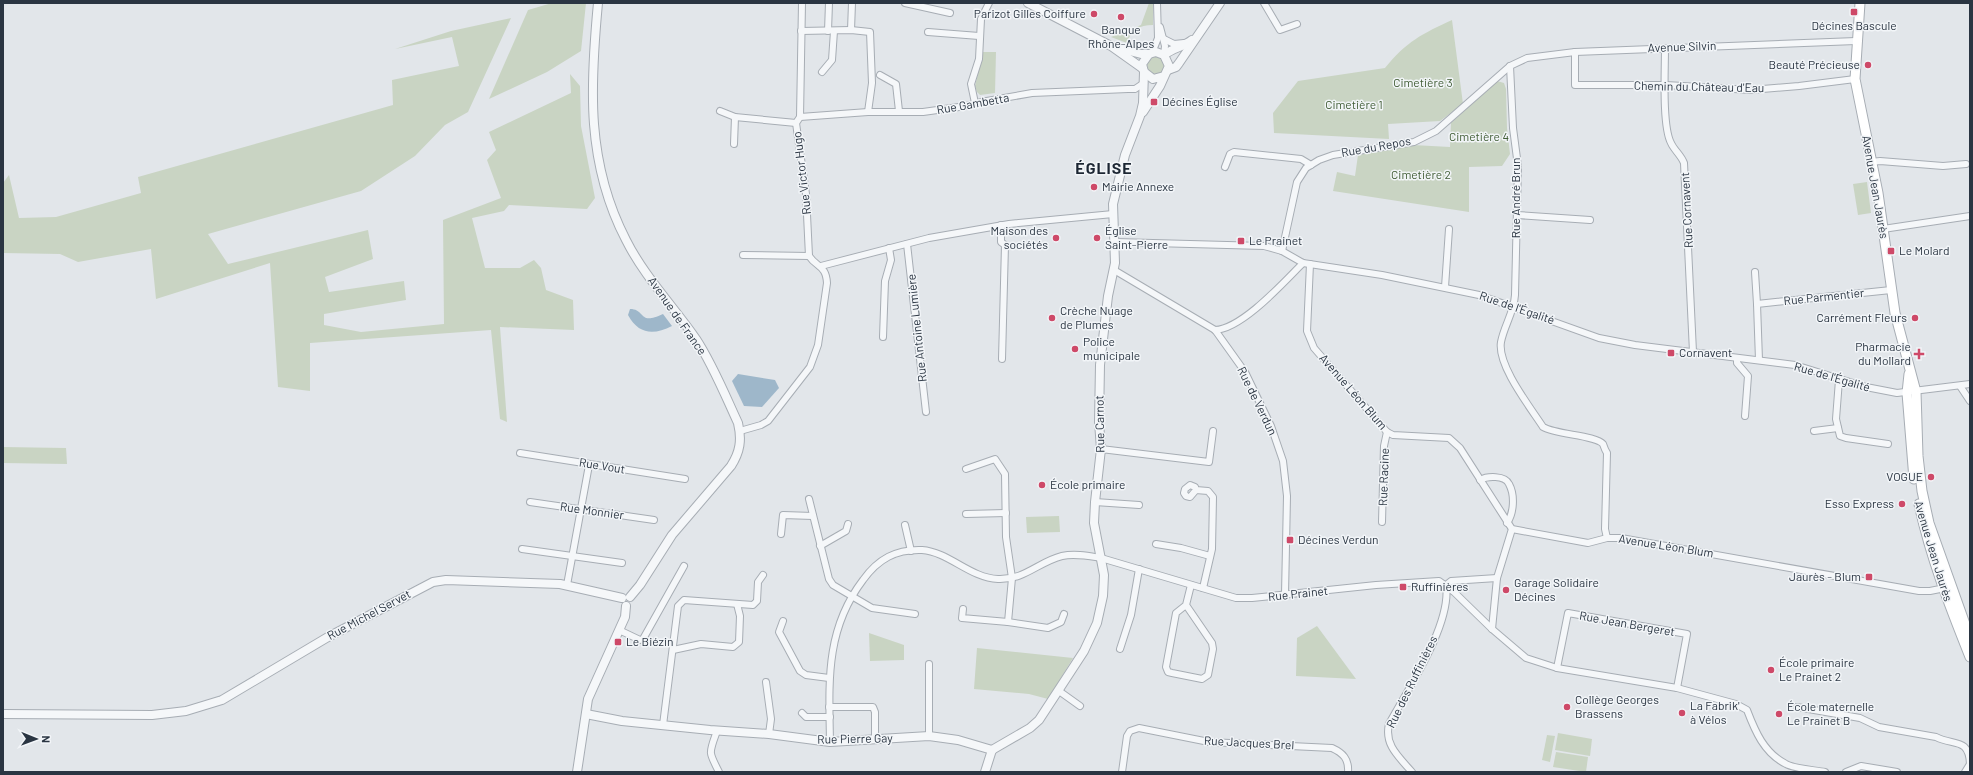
<svg xmlns="http://www.w3.org/2000/svg" width="1973" height="775" viewBox="0 0 1973 775" font-family="Barlow,sans-serif">
<style>
.green{fill:#c9d4c3}
.water{fill:#9eb7ca}
.lines{fill:none;stroke-linecap:round;stroke-linejoin:round}
.minor-casing{stroke:#a7adb4;stroke-width:8}
.tertiary-casing{stroke:#a7adb4;stroke-width:10}
.secondary-casing{stroke:#a7adb4;stroke-width:11}
.minor{stroke:#f5f7f9;stroke-width:6}
.tertiary{stroke:#f5f7f9;stroke-width:8}
.secondary{stroke:#fff;stroke-width:9}
.poi-dot{fill:#ce4968;stroke:#f2f5f8;stroke-width:1.5}
.labels{text-anchor:middle;stroke-width:3;stroke-linejoin:round;paint-order:stroke}
.poi-label{font-size:12px;fill:#2a3542;stroke:#f2f5f8;text-anchor:start}
.street-label{font-size:12px;fill:#2a3542;stroke:#f2f5f8}
.park-label{font-size:12px;fill:#425e37;stroke:#f2f5f8}
.district-label{font-size:16px;font-weight:bold;letter-spacing:1px;fill:#1c2633;stroke:#f2f5f8}
</style>
<rect width="100%" height="100%" fill="#e2e6ea"/>
<!-- green -->
<g class="green">
<path d="M552,3H586L581,51L547,72L489,99L528,10Z"/>
<path d="M1149,3H1153V25C1139,25 1131,30 1127,43L1111,37L1141,25Z"/>
<path d="M511,18L468,112L445,125L415,156L361,191L208,234L228,264L368,230L373,259L325,277L329,292L404,281L406,300L324,314V325L361,332L444,324L443,220L501,198L487,160L496,150L489,132L571,93L570,74L580,86L581,126L595,198L587,209L509,205L504,211L472,218L485,268H520L534,260L541,268L546,290L573,300L574,330L500,327L507,422L500,419L491,330L310,343V391L278,387L270,263L156,299L151,249L78,262L60,254L3,253V183L9,175L19,218L56,217L141,193L138,177L393,105L392,80L459,66L452,37L395,49L451,31Z"/>
<path d="M1452,20L1463,104L1440,121L1388,124L1389,139L1274,133L1273,113L1298,81L1385,68C1407,41 1422,34 1452,20Z"/>
<path d="M983,52H996L995,93L980,95L977,92L975,86Z"/>
<circle cx="1156" cy="65" r="9"/>
<path d="M1497,81L1504,83L1506,89L1507,128L1510,154L1502,166L1469,167V212L1333,191L1337,172L1355,176L1358,155L1413,145L1450,147L1451,123Z"/>
<path d="M1867,182L1871,213L1858,215L1853,184Z"/>
<path d="M3,447L66,448L67,464L3,463Z"/>
<path d="M1059,516L1060,532L1027,533L1026,517Z"/>
<path d="M1317,626L1356,679L1296,676L1297,638Z"/>
<path d="M869,633L904,645V660L870,661Z"/>
<path d="M977,648L1073,658L1048,699L1029,694L974,689Z"/>
<path d="M1558,733L1592,739L1590,756L1555,750Z"/>
<path d="M1547,735L1555,736L1550,762L1542,760Z"/>
<path d="M1556,752L1588,757L1586,772L1553,767Z"/>
</g>
<!-- water -->
<g class="water">
<path d="M630,309C646,309 638,326 663,314L672,326C654,335 639,335 628,315Z"/>
<path d="M738,374L775,380L779,388L762,407L744,406L732,381Z"/>
</g>
<g class="lines">
<!-- minor casing -->
<g class="minor-casing">
<g id="minor">
<path d="M905,3L950,13"/>
<path d="M1264,3L1280,30L1297,24"/>
<path d="M1160,27L1165,46L1164,55"/>
<path d="M851,30L852,3"/>
<path d="M801,31L851,30L870,32L872,83L868,112"/>
<path d="M828,31L829,3"/>
<path d="M928,32L979,36"/>
<path d="M1164,39L1174,44L1184,43"/>
<path d="M1665,48C1665,70 1662,126 1671,143C1674,150 1681,155 1684,163L1693,352"/>
<path d="M1575,52V85H1666L1751,90L1799,86L1855,79"/>
<path d="M1152,53L1158,38L1157,3"/>
<path d="M1510,66L1513,128L1518,166L1515,295C1514,312 1504,326 1501,342C1497,365 1530,407 1543,427C1557,435 1595,435 1603,444C1604,447 1605,450 1607,453L1605,529L1607,538"/>
<path d="M822,72L832,60L834,31"/>
<path d="M880,75L896,84L899,111"/>
<path d="M975,103L971,84L979,59L981,19L989,3"/>
<path d="M720,111L735,117L796,123"/>
<path d="M800,117L868,112H923L966,106L981,102L1032,93L1128,89H1135L1144,83"/>
<path d="M734,144L735,117"/>
<path d="M1871,162L1880,161L1943,166L1966,164"/>
<path d="M1225,167L1230,154L1234,152L1301,159L1311,165"/>
<path d="M1517,215L1590,220"/>
<path d="M1001,225V242L1005,245L1002,359"/>
<path d="M1883,229L1970,216"/>
<path d="M1116,242L1264,246L1282,251L1303,263L1382,275L1479,295L1599,338L1635,345L1795,365L1866,387L1897,393L1970,384"/>
<path d="M907,244L926,412"/>
<path d="M1282,251L1297,182L1306,168L1319,160L1333,155L1414,142L1436,131L1510,66L1527,58L1575,52L1856,41"/>
<path d="M743,255L809,256"/>
<path d="M1310,264L1307,331L1314,348L1387,432L1393,435L1449,438L1460,448L1512,529L1588,543L1607,538H1621L1919,591H1930L1945,588"/>
<path d="M821,266L929,238L1009,224L1113,214"/>
<path d="M1114,270L1215,330L1245,372L1271,426L1283,461L1287,496L1285,595"/>
<path d="M1755,272L1757,304"/>
<path d="M1445,287L1449,229"/>
<path d="M1215,330C1242,329 1284,282 1303,263"/>
<path d="M883,337L885,281L891,260L889,248"/>
<path d="M1737,358V363L1748,376L1745,416"/>
<path d="M1759,360L1757,304L1891,290"/>
<path d="M1839,380L1836,419L1840,436L1846,438L1888,444"/>
<path d="M1960,386L1970,401"/>
<path d="M740,431L761,425L768,421L810,367L818,345L827,283C826,265 817,268 809,256L806,194L796,123L800,117L802,3"/>
<path d="M1814,431L1838,428"/>
<path d="M1101,449L1209,462L1213,431"/>
<path d="M520,453L685,479"/>
<path d="M966,469L995,459L1005,474L1006,537L1012,578L1008,622L1048,628L1061,622L1064,614"/>
<path d="M1480,480C1487,476 1505,475 1509,484C1515,495 1514,513 1507,523"/>
<path d="M1196,490L1195,487L1190,485L1185,489L1184,493L1186,496L1190,497L1196,490L1208,491L1213,497L1212,549L1203,588"/>
<path d="M809,499L829,579L833,585L872,608L915,614"/>
<path d="M530,502L654,520"/>
<path d="M1095,502L1139,505"/>
<path d="M966,514L1006,513"/>
<path d="M1382,522L1384,446L1387,432"/>
<path d="M905,525L911,551"/>
<path d="M781,534L783,515L813,516"/>
<path d="M1156,544L1181,548L1210,556"/>
<path d="M820,546L846,531L848,524"/>
<path d="M522,549L622,563"/>
<path d="M567,585L589,465"/>
<path d="M1446,585L1451,581L1497,578"/>
<path d="M1186,605L1176,613L1166,667L1168,672L1172,673L1202,679L1208,675L1213,649L1212,643L1186,605L1191,585"/>
<path d="M963,609L962,618L1008,622"/>
<path d="M783,621L779,632L800,671L806,675L829,678"/>
<path d="M1492,629L1497,578L1512,529"/>
<path d="M619,630L640,640L643,639L684,566"/>
<path d="M1120,649L1131,615L1139,569"/>
<path d="M673,650L701,644L733,647L739,642L740,616L737,604"/>
<path d="M929,664V736"/>
<path d="M1557,668L1568,613L1687,634L1677,688"/>
<path d="M766,682L771,719L769,734"/>
<path d="M1059,691L1080,706"/>
<path d="M829,707H873L875,712V739"/>
<path d="M1797,707L1860,718L1879,727L1936,737C1953,746 1969,737 1970,764"/>
<path d="M802,713L806,717H830"/>
<path d="M663,725L678,606L684,600L753,605L757,601L758,582L763,575"/>
<path d="M717,731C709,753 708,751 719,772"/>
<path d="M830,742C829,682 825,630 863,580C878,559 896,549 922,550C949,552 970,578 998,579C1025,580 1038,562 1062,556C1075,553 1089,556 1101,558L1236,598H1252L1376,585L1439,581L1454,592L1492,629L1526,658L1557,668L1677,688L1736,704L1747,710C1755,731 1764,753 1786,764C1795,769 1815,770 1825,772"/>
<path d="M1122,772L1127,736L1130,731L1139,728L1209,742L1332,748C1343,753 1349,759 1348,772"/>
<path d="M1412,772C1399,757 1384,745 1389,724C1408,689 1452,624 1446,585"/>
<path d="M1846,772L1861,766L1897,772"/>
<path d="M1965,772L1970,764"/>
</g>
</g>
<!-- tertiary casing -->
<g class="tertiary-casing">
<g id="tertiary">
<path d="M598,3C590,87 586,163 626,240C644,276 673,306 696,339C713,365 725,395 738,423C742,440 740,452 731,466L672,535L640,585L630,597"/>
<path d="M1028,3L1111,46L1142,68"/>
<path d="M1118,48L1141,54H1149"/>
<path d="M1164,55C1173,48 1183,47 1192,40"/>
<path d="M1168,70L1176,67L1179,63L1220,3"/>
<path d="M1143,112L1160,86L1169,66L1164,55L1156,52L1149,54L1142,64L1144,72L1153,79L1164,76"/>
<path d="M3,714L152,715L186,711L222,700L328,637L433,582L446,580L560,584L622,598"/>
<path d="M586,714L622,721L710,730L769,734L830,742L929,736L958,740L992,750"/>
<path d="M992,750L1030,728L1039,720L1084,651L1097,623L1103,596L1104,575L1094,523L1095,502L1101,449L1099,422L1100,365L1108,296L1115,263L1113,204L1125,155L1140,116L1143,103L1144,72"/>
<path d="M577,772L588,699L625,617L626,606"/>
<path d="M985,772L992,750"/>
</g>
</g>
<!-- secondary casing -->
<g class="secondary-casing">
<g id="secondary">
<path d="M1860,3L1855,79L1878,193L1895,313L1916,392L1918,456L1922,491L1929,523L1970,638"/>
<path d="M1909,374L1907,393L1914,479"/>
<path d="M1919,504C1930,556 1950,607 1970,657"/>
</g>
</g>
<!-- minor -->
<use href="#minor" class="minor"/>
<!-- tertiary -->
<use href="#tertiary" class="tertiary"/>
<!-- secondary -->
<use href="#secondary" class="secondary"/>
</g>
<!-- markers -->
<g class="poi-dot">
<rect x="1850" y="8" width="8" height="8" rx="2"/>
<circle cx="1094" cy="14" r="4"/>
<circle cx="1121" cy="17" r="4"/>
<circle cx="1868" cy="65" r="4"/>
<rect x="1150" y="98" width="8" height="8" rx="2"/>
<circle cx="1094" cy="187" r="4"/>
<circle cx="1056" cy="238" r="4"/>
<circle cx="1097" cy="238" r="4"/>
<rect x="1237" y="237" width="8" height="8" rx="2"/>
<rect x="1887" y="247" width="8" height="8" rx="2"/>
<circle cx="1052" cy="318" r="4"/>
<circle cx="1915" cy="318" r="4"/>
<circle cx="1075" cy="349" r="4"/>
<rect x="1667" y="349" width="8" height="8" rx="2"/>
<path d="M1917 348h4v4h4v4h-4v4h-4v-4h-4v-4h4z"/>
<circle cx="1931" cy="477" r="4"/>
<circle cx="1042" cy="485" r="4"/>
<circle cx="1902" cy="504" r="4"/>
<rect x="1286" y="536" width="8" height="8" rx="2"/>
<rect x="1865" y="573" width="8" height="8" rx="2"/>
<rect x="1399" y="583" width="8" height="8" rx="2"/>
<circle cx="1506" cy="590" r="4"/>
<rect x="614" y="638" width="8" height="8" rx="2"/>
<circle cx="1771" cy="670" r="4"/>
<circle cx="1567" cy="707" r="4"/>
<circle cx="1682" cy="713" r="4"/>
<circle cx="1779" cy="714" r="4"/>
</g>
<g class="labels">
<!-- poi labels -->
<g class="poi-label">
<text x="1086" y="18" text-anchor="end">Parizot Gilles Coiffure</text>
<text x="1854" y="30" text-anchor="middle">Décines Bascule</text>
<text x="1121" y="34" text-anchor="middle">Banque<tspan x="1121" dy="14">Rhône-Alpes</tspan></text>
<text x="1860" y="69" text-anchor="end">Beauté Précieuse</text>
<text x="1162" y="106">Décines Église</text>
<text x="1102" y="191">Mairie Annexe</text>
<text x="1048" y="235" text-anchor="end">Maison des<tspan x="1048" dy="14">sociétés</tspan></text>
<text x="1105" y="235">Église<tspan x="1105" dy="14">Saint-Pierre</tspan></text>
<text x="1249" y="245">Le Prainet</text>
<text x="1899" y="255">Le Molard</text>
<text x="1060" y="315">Crèche Nuage<tspan x="1060" dy="14">de Plumes</tspan></text>
<text x="1907" y="322" text-anchor="end">Carrément Fleurs</text>
<text x="1083" y="346">Police<tspan x="1083" dy="14">municipale</tspan></text>
<text x="1911" y="351" text-anchor="end">Pharmacie<tspan x="1911" dy="14">du Mollard</tspan></text>
<text x="1679" y="357">Cornavent</text>
<text x="1923" y="481" text-anchor="end">VOGUE</text>
<text x="1050" y="489">École primaire</text>
<text x="1894" y="508" text-anchor="end">Esso Express</text>
<text x="1298" y="544">Décines Verdun</text>
<text x="1861" y="581" text-anchor="end">Jaurès - Blum</text>
<text x="1514" y="587">Garage Solidaire<tspan x="1514" dy="14">Décines</tspan></text>
<text x="1411" y="591">Ruffinières</text>
<text x="626" y="646">Le Biézin</text>
<text x="1779" y="667">École primaire<tspan x="1779" dy="14">Le Prainet 2</tspan></text>
<text x="1575" y="704">Collège Georges<tspan x="1575" dy="14">Brassens</tspan></text>
<text x="1690" y="710">La Fabrik'<tspan x="1690" dy="14">à Vélos</tspan></text>
<text x="1787" y="711">École maternelle<tspan x="1787" dy="14">Le Prainet B</tspan></text>
</g>
<!-- street labels -->
<g class="street-label">
<text transform="translate(1682 47) rotate(-2)" y="4">Avenue Silvin</text>
<text transform="translate(1699 87) rotate(1)" y="4">Chemin du Château d'Eau</text>
<text transform="translate(973 104) rotate(-10)" y="4">Rue Gambetta</text>
<text transform="translate(1376 147) rotate(-10)" y="4">Rue du Repos</text>
<text transform="translate(802 173) rotate(-97)" y="4">Rue Victor Hugo</text>
<text transform="translate(1875 187) rotate(80)" y="4">Avenue Jean Jaurès</text>
<text transform="translate(1516 198) rotate(-90)" y="4">Rue André Brun</text>
<text transform="translate(1687 210) rotate(-93)" y="4">Rue Cornavent</text>
<text transform="translate(1824 297) rotate(-6)" y="4">Rue Parmentier</text>
<text transform="translate(1517 308) rotate(19)" y="4">Rue de l'Égalité</text>
<text transform="translate(677 316) rotate(55)" y="4">Avenue de France</text>
<text transform="translate(917 328) rotate(-96)" y="4">Rue Antoine Lumière</text>
<text transform="translate(1832 377) rotate(16)" y="4">Rue de l'Égalité</text>
<text transform="translate(1353 392) rotate(49)" y="4">Avenue Léon Blum</text>
<text transform="translate(1257 401) rotate(64)" y="4">Rue de Verdun</text>
<text transform="translate(1100 424) rotate(-91)" y="4">Rue Carnot</text>
<text transform="translate(602 466) rotate(9)" y="4">Rue Vout</text>
<text transform="translate(1384 477) rotate(-88)" y="4">Rue Racine</text>
<text transform="translate(592 511) rotate(8)" y="4">Rue Monnier</text>
<text transform="translate(1666 546) rotate(9)" y="4">Avenue Léon Blum</text>
<text transform="translate(1933 551) rotate(73)" y="4">Avenue Jean Jaurès</text>
<text transform="translate(1298 594) rotate(-6)" y="4">Rue Prainet</text>
<text transform="translate(369 615) rotate(-28)" y="4">Rue Michel Servet</text>
<text transform="translate(1627 624) rotate(10)" y="4">Rue Jean Bergeret</text>
<text transform="translate(1412 682) rotate(-64)" y="4">Rue des Ruffinières</text>
<text transform="translate(855 739) rotate(-1)" y="4">Rue Pierre Gay</text>
<text transform="translate(1249 743) rotate(3)" y="4">Rue Jacques Brel</text>
</g>
<!-- park labels -->
<g class="park-label">
<text x="1423" y="87">Cimetière 3</text>
<text x="1354" y="109">Cimetière 1</text>
<text x="1479" y="141">Cimetière 4</text>
<text x="1421" y="179">Cimetière 2</text>
</g>
<!-- district labels -->
<g class="district-label">
<text x="1104" y="174">ÉGLISE</text>
</g>
</g>
<!-- border -->
<rect width="1973" height="775" fill="none" stroke="#2a3542" stroke-width="8"/>
<!-- north arrow -->
<g transform="translate(36 739) rotate(91)" stroke="#f2f5f8" stroke-width="3" paint-order="stroke">
<path d="M0-3L7 15L0 10L-7 15Z" fill="#2a3542"/>
<text y="-6" font-size="11" font-weight="bold" text-anchor="middle" fill="#2a3542">N</text>
</g>
</svg>
